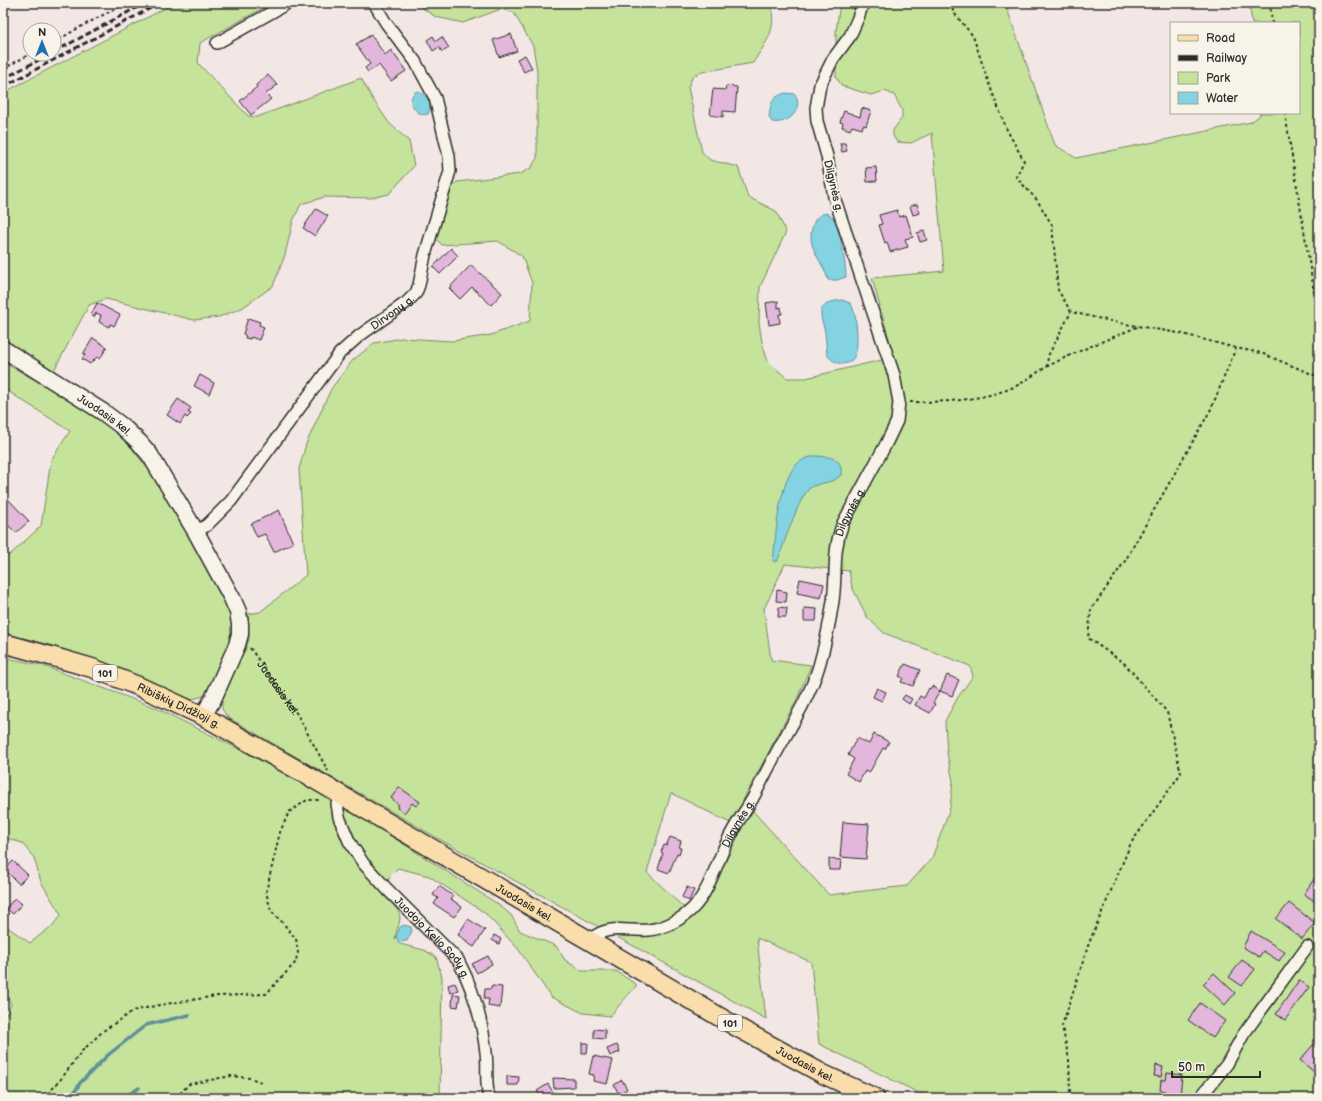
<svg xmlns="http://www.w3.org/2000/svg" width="1322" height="1101" viewBox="0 0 1322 1101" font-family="'Balsamiq Sans',sans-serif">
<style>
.green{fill:#c5e39a;stroke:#788762;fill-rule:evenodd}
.water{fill:#84d3e2;stroke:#609099}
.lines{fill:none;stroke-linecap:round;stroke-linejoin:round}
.stream{stroke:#609099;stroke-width:3.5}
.building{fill:#e3b7db;stroke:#2b2b2b}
.street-casing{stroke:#2b2b2b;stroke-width:14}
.secondary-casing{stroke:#2b2b2b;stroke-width:19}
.primary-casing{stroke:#2b2b2b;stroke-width:21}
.path{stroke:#2b2b2b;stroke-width:2;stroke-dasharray:3 3;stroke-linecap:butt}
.street{stroke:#f7f3e8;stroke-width:11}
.secondary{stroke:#f7f3e8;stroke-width:16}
.primary{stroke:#f9ddab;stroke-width:18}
.rail{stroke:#2b2b2b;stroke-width:3;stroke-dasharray:6 3;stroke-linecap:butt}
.labels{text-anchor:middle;stroke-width:4;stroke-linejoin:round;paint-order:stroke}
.shield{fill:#f7f3e8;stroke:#686764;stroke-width:1}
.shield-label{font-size:10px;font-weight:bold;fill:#2b2b2b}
.street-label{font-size:11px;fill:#2b2b2b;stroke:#f7f3e8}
</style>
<rect width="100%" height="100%" fill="#f3e7e5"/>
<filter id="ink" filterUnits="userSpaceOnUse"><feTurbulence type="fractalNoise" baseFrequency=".025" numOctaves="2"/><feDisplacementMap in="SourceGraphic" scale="8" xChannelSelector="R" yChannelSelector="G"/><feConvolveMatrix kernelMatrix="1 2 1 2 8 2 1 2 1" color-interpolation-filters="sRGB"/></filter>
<g filter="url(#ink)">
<!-- green -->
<g class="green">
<path d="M175,3H272L200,43L198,63L248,116L257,117L361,78L372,98L389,123L409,141L414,166L389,194L371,198L325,197L301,204L293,221L285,255L273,286L242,308L219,317L194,320L106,299L89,305L52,374L3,342V93Z"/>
<path d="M415,3H770C778,30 767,40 753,63L702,72L693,76L688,87L702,152L710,160L738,167L748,197L776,211L786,232L760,287L759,323L762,342L768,362L787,378H806L894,357L872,278L944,271L932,133L911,143L897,142L893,136V130L902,118V110L894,95L885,91L871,95L842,86L836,77V31L840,3H1005L1055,145L1076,158L1251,122L1259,116L1260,113H1299V23H1252L1249,3H1319V1098H929L819,1044L811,962L757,938L766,1019L441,840L227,717L222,709V699L249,640L248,614L260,612L306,575L299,469L306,444L331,389L352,361L374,343L402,338L452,341L491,335L530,321L532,283L522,256L498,241L442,245L436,239L447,193L457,182L520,174L531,168L537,158V71L533,46L514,13L501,9L463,23L436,17ZM785,564L849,571L852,587L867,617L884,633L970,666L973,676L958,697L945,721L947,753L953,781L950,808L932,858L907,886L829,895L743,800L796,701L811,665L771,660L764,609ZM671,793L742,829L706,900L683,907L647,872Z"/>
<path d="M3,362L46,386L114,428L127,442L152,474L222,591L233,615L234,625L230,648L204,696L189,700L3,635V557L11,554L41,526L51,460L70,431L3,388Z"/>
<path d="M3,657L44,666L154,707L245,752L312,788L372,824L498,904L511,915L520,931L556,946L565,960L582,971H616L637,985L610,1016L583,1013L551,997L519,950L485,913L429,876L398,868L390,876L383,895C389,901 400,909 400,918C400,925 395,931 395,940L400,944L424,950L436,957L442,977L440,1098H3V1021L11,1004L3,986V924L30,943L52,926L61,915L41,882L34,858L22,843L3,837Z"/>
</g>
<!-- water -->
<g class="water">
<path d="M417,91C428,95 433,104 428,114C420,117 415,110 411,103C411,98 412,93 417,91Z"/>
<path d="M785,93L795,94C804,110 788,125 772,122L769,117C771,103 771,98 785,93Z"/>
<path d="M826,213C830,215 833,217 835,221C840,231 846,266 846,277L837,280H828C823,260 805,248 813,225C815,218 819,215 826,213Z"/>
<path d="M842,300L850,303C857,310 859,346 855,355C849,369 834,364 827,355L825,332L821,317V310C827,302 833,301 842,300Z"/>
<path d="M816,456C831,457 843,457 841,475C830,485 821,481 810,488C799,496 783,547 777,562L773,561C776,535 778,487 795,466C800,460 808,457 816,456Z"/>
<path d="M404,925L411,927L412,931L407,941L399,942L396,937L400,927Z"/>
</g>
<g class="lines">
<!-- stream -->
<g class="stream">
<path d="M71,1098L80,1083L108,1055L146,1025L189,1015"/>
<path d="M123,1098L139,1088"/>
</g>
</g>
<!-- building -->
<g class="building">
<path d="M511,34L517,51L499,57L493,40Z"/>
<path d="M371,35L385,55L391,50L406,71L391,81L379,65L368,72L365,68L370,64L356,44Z"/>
<path d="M433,36L436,41L442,37L449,48L442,52L439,47L433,51L427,40Z"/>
<path d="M525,55L532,68L524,72L517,59Z"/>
<path d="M268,75L277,85L266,94L271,99L251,115L240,101L257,87L256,85Z"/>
<path d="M726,86L737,87L735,112L723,111V117L710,115L713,89L725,90Z"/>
<path d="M862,108L871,111L866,126L863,125L862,129L852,126L850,130L842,127L843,123L840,122L844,111L860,117Z"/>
<path d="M840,143H845L847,151L842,152Z"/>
<path d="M876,167L877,181L867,182L866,168Z"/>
<path d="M917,204L920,213L913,215L910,206Z"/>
<path d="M316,209L328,216L315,236L303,228Z"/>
<path d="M897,210L899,217L906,215L913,237L905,239L908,247L890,252L887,242L885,243L879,225L882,224L879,215Z"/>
<path d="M924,231L927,240L920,242L917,233Z"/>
<path d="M451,248L458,256L440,274L433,267Z"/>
<path d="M471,265L502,293L491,305L472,287L460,299L449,288Z"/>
<path d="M778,301V308L781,307L782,314H779L780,323L769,325L766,303Z"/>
<path d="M97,303L120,315L114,326L110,324L109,327L99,322L101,315L96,313L94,317L91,315Z"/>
<path d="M248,318L260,322L259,325L264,327L259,340L251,337L250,339L245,338L246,336L243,334Z"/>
<path d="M93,338L107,347L100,359L97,357L90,364L82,359L85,355L83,354Z"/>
<path d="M200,375L214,383L209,394L194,386Z"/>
<path d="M178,399L191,408L188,412L191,414L187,418L185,416L180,424L167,415Z"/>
<path d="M8,499L29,521L16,533L3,520V503Z"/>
<path d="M279,510L293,543L274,552L265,534L257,537L251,524Z"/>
<path d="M800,579L824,584L821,598L797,593Z"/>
<path d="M777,590L787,592L786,602L776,601Z"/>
<path d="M779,607L787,608L786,617H778Z"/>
<path d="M804,608L817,609L816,621H804Z"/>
<path d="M905,664L920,670L913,686L901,682L903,678L899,676Z"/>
<path d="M947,675L959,680L952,696L940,691Z"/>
<path d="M932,686L940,691L933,703L935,704L930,713L915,705L920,696L924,698L929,688L930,689Z"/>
<path d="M877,688L886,692L882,701L873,697Z"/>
<path d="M905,695L912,699L909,704L902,699Z"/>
<path d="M874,734L889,742L885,749L883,748L869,773L865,771L859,782L846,774L854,759L848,755L857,738L869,744Z"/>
<path d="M399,787L420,802L416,806L412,803L404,813L397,808L399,805L391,798Z"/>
<path d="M843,822L869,824L866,859L840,857Z"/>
<path d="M670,837L681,841L679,848H681L679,854L677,853L669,873L658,869L663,853L661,852L664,845L666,846Z"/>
<path d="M829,859L841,860L840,870H829Z"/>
<path d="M13,861L28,875L19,884L8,873L6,875L3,872Z"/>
<path d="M1316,876L1319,878V904L1304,894Z"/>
<path d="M439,886L453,896L451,899L462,907L454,917L434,904L438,898L433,895Z"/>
<path d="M687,887L694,890L689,901L682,897Z"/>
<path d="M15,898L22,904L13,914L6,908Z"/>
<path d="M1289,903L1315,923L1302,939L1276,919Z"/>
<path d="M468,919L485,930L474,947L466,942L467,941L458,935Z"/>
<path d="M1251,931L1285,952L1279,961L1263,951L1259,957L1243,947Z"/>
<path d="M494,935L501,939L499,944L492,940Z"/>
<path d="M488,956L492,964L477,973L472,964Z"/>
<path d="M1242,960L1255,969L1242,986L1229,977Z"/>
<path d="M1214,973L1235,993L1225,1005L1203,984Z"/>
<path d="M1299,980L1309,987L1285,1020L1276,1014Z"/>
<path d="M455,983L458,990L450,993L448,985Z"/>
<path d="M492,986L502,987L500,1008L488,1006L489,999H484L485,989H491Z"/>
<path d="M453,994L460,995L458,1007L452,1006Z"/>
<path d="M1200,1003L1225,1021L1213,1038L1188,1020Z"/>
<path d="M594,1029L605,1030V1039L594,1038Z"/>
<path d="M582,1043H588L587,1053H582Z"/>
<path d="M617,1045L620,1052L610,1056L607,1049Z"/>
<path d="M1313,1045L1317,1048L1319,1046V1066L1314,1072L1300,1060Z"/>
<path d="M593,1056L613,1060L607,1084L593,1081L594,1075L589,1074Z"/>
<path d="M1156,1065L1163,1067L1161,1077L1154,1076Z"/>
<path d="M1167,1073L1182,1075L1180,1098L1165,1096V1091L1160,1090L1161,1080H1166Z"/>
<path d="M507,1076L519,1077L518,1085H507Z"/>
<path d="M553,1078L574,1079V1087L554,1088Z"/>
<path d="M622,1080L627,1089L619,1094L614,1085Z"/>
<path d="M548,1084L556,1097L542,1098L537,1091Z"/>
</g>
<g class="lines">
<!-- street casing -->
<g class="street-casing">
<g id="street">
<path d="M217,43L288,3"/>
<path id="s2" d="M196,532L207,525L231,501L340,353L359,336L407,302L416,293L419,285L425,255L450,171L449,156L435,98L415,61L386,23L374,3"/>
<path id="s3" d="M342,796L337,804L339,817L349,841L363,863L387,889L458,960C473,988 482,1020 486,1052C488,1067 485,1083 489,1098"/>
<path id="s4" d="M589,941C607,923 626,932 649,930C665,928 683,919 694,907C710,890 717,861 728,840C735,824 746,811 754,796C764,777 773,758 784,739C797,716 811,692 819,666C825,645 830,622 833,601C837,572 832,551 843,523L886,444L897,421L899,402L894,375L834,197L827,156L817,121L816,108L820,85L833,59L850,36L858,18L863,3"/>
<path d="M1200,1098L1227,1064L1243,1035L1307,947"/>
</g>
</g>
<!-- secondary casing -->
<g class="secondary-casing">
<g id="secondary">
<path id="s5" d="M3,349L103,412L123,427L139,442L150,455L196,532L232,598L238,612L240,624V634L237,645L213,699L203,716"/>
</g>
</g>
<!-- primary casing -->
<g class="primary-casing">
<g id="primary">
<path id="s6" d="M3,643L54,657L92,668L138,686L203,716L317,781L735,1026L823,1074L875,1098"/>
</g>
</g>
<!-- path -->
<g class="path">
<path d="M950,3L954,13L973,36L989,84L1007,130L1024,161L1016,177L1037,200L1052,225L1058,290L1071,312L1119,323L1179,333L1236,348"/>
<path d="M1270,3L1272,23"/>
<path d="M54,42C66,36 77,28 90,22C102,15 114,10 126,3"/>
<path d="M3,69L30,54"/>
<path d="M1285,113L1315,298L1319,365"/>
<path d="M1047,367L1048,356L1071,312"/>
<path d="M910,402C943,402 977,401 1009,389C1023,384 1035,373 1048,366C1077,351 1107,340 1137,327"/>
<path id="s1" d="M250,648L297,714L328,771"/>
<path d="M44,1098L61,1079L82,1051L103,1031L133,1011L159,1005L217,996L266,994L295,963L298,953L296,939L283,923L271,911L266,892L280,832L289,812L307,800H319"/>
<path d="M176,1098L189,1084L231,1076L250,1078L261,1082"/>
<path d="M1069,1098L1070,1093L1069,1059L1062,1026L1089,943L1131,843L1181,773L1167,712L1125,664L1088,638L1091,610L1125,561L1188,450L1211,409L1236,348L1261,353L1319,377"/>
</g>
<!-- street -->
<use href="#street" class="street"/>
<!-- secondary -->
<use href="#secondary" class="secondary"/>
<!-- primary -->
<use href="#primary" class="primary"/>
<!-- rail -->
<g class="rail">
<path d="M54,52L145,3"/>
<path d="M3,79L50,54"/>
<path d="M3,87L160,3"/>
</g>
</g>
</g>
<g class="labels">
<!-- shield labels -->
<g class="shield">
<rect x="93" y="665" width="24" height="16" rx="3"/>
<rect x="718" y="1015" width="24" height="16" rx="3"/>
</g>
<g class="shield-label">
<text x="105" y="677">101</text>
<text x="730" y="1027">101</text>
</g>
<!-- street labels -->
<g class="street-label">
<text transform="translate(834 186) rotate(77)" y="4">Dilgynės g.</text>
<text dy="4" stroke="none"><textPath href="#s2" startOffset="297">Dirvonų g.</textPath></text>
<text dy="4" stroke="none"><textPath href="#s5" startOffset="121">Juodasis kel.</textPath></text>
<text dy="4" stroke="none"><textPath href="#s4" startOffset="545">Dilgynės g.</textPath></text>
<text dy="4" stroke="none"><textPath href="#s1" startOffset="49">Juodasis kel.</textPath></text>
<text dy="4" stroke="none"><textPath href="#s6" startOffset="187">Ribiškių Didžioji g.</textPath></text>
<text dy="4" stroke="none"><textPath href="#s4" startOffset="209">Dilgynės g.</textPath></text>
<text dy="4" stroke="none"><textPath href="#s6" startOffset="585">Juodasis kel.</textPath></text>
<text dy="4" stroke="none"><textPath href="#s3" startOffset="177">Juodojo Kelio Sodų g.</textPath></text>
<text dy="4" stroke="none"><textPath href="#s6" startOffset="909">Juodasis kel.</textPath></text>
</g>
</g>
<!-- margin -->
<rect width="1322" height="1101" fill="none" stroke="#f7f3e8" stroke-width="16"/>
<rect x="8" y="8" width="1306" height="1085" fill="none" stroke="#2b2b2b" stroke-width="1.5" filter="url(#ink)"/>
<!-- legend -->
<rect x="1170" y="22" width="130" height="92" fill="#f7f3e8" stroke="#a5a39c"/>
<rect x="1178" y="35" width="20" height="6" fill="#f9ddab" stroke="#a5a39c"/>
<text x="1206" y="42" font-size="12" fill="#2b2b2b">Road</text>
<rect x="1178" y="55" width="20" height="6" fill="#2b2b2b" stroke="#a5a39c"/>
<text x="1206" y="62" font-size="12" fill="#2b2b2b">Railway</text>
<rect x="1178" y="72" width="20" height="12" fill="#c5e39a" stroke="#a5a39c"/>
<text x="1206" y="82" font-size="12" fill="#2b2b2b">Park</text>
<rect x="1178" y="92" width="20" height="12" fill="#84d3e2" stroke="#a5a39c"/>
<text x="1206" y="102" font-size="12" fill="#2b2b2b">Water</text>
<!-- north arrow -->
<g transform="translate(42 42)"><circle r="19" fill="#f7f3e8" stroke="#a5a39c"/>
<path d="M0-3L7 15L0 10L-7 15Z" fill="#1f6fb2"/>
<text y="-6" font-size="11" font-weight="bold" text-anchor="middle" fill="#2b2b2b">N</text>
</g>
<!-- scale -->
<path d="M1172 1071v6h88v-6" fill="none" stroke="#2b2b2b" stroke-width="2"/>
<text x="1178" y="1071" font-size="12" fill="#2b2b2b" stroke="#f7f3e8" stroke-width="3" paint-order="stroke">50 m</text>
</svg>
